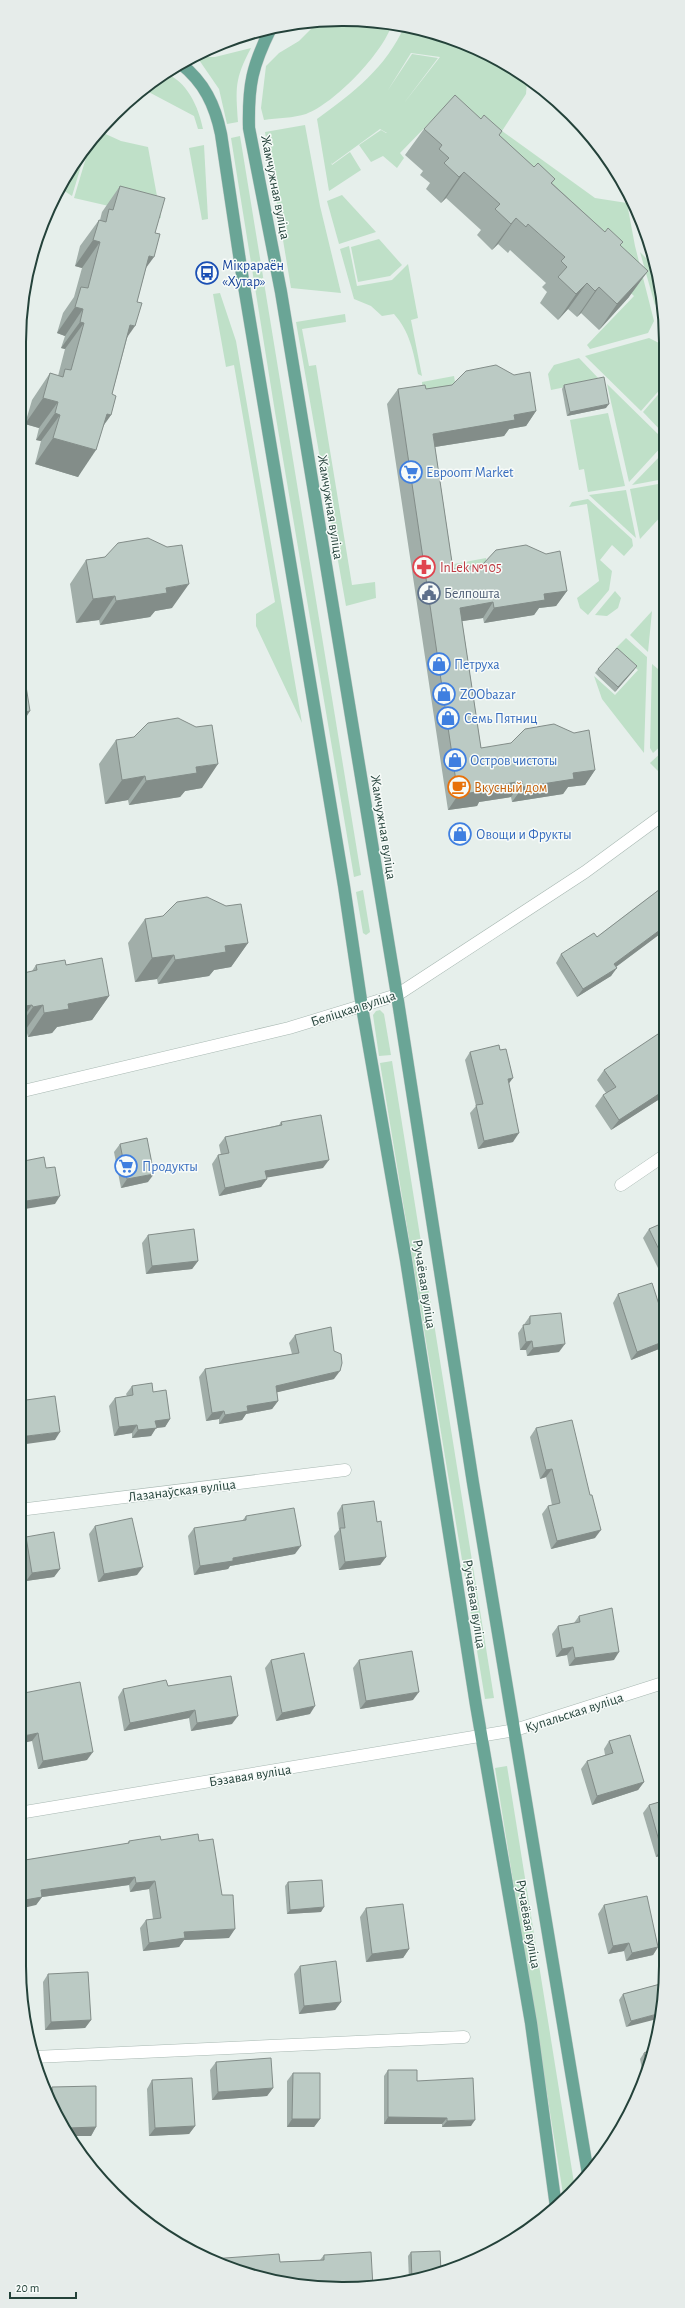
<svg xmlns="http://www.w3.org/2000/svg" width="685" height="2308" viewBox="0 0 685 2308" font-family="'Alegreya Sans',sans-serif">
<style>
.green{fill:#bfe0c8;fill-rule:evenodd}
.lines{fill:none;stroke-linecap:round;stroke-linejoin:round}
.minor-casing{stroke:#a8b8b2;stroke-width:13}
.major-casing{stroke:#c2cac8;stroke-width:13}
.minor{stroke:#fff;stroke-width:12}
.major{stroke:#6aa596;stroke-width:12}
.wall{fill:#a1aea9}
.shaded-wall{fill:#838d89}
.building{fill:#bbcac4;stroke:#838d89}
.labels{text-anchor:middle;stroke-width:3;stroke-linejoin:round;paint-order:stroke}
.street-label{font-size:14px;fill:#24423a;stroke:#f7fbf9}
.transit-label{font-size:14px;fill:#164399;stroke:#f7fbf9;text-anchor:start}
.shop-label{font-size:14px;fill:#366cbe;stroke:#f7fbf9;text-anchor:start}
.health-label{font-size:14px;fill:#be3a42;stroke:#f7fbf9;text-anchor:start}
.service-label{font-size:14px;fill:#4e5e75;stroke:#f7fbf9;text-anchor:start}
.food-label{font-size:14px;fill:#c56008;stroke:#f7fbf9;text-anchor:start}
.rim{fill:none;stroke:#24423a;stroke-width:2}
</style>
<rect width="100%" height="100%" fill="#e6efeb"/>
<!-- green -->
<g class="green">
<path d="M343,19L392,24C383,53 335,103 306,114C294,118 277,118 264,120L261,108L266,66L279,53L299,41L319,21Z"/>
<path d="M405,25L470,50L471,54L504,62L527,81L526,94L502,131L595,198L627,203L635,246L654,321L648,333L590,349L587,345L634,296L438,114L400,153L404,158L397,168L383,156L371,162L359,145L381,130L386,133H387L380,129L332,164L331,162L332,165L350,152L361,170L329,191L317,119C354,92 386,68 405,25ZM411,53L440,57L404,103L438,58L412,54L388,90Z"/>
<path d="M251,48C234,80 236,88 238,122L227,124L219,89L197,57H215Z"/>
<path d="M164,73C187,80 199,108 203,129H198L194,116L143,89Z"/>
<path d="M541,93L586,129L591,137L541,95Z"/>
<path d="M305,125L320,206L341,293L291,288L265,132Z"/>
<path d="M99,131L121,141L148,147L161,218L74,198L91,141Z"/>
<path d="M240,136L361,875L354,877L275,412L231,138Z"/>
<path d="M204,145L208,219L202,220L189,148Z"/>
<path d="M87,146L72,196L60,188L74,163Z"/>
<path d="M342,195L376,232L339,244L327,201Z"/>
<path d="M379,239L402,265L390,276L358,282L351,247Z"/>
<path d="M349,246L357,286L392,280L408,264L418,318L411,320L422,376L418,374C413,351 410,332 394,314L382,316L371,306L354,299L340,249Z"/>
<path d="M640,252L652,264L662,298L655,305Z"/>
<path d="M220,293L236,341L302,723L256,626V614L275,602L234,365L226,367L213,294Z"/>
<path d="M663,300V322L659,320L656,308Z"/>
<path d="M345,314L346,322L302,329L309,366L316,365L352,585L375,582L376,598L346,606L296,322Z"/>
<path d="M649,338L661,344L663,352V386L641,411L585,356Z"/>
<path d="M579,358L600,380L551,390L548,374L554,365Z"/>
<path d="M454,376L456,388L423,400L422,382Z"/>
<path d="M607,384L663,439V445L629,482Z"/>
<path d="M663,389V433L643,412Z"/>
<path d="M608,413L625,486L588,492L584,469L579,470L570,420Z"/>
<path d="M664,452V479L632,485Z"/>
<path d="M664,483V513L640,539L630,489Z"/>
<path d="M626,490L636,538L589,495Z"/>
<path d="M588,499L632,539L633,546L624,556L612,545L600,560L612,571L609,590L588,615L580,608L577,598L599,581L587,504L569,507L572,502Z"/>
<path d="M486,558L487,567L454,579L452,567L454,564Z"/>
<path d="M615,591L621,598L618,608L607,616L595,615Z"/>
<path d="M652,611L648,652L630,635Z"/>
<path d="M626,638L647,657L644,753L602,699L594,676L615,695L638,670L615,649Z"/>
<path d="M652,664L664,674V743L653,753L650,748Z"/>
<path d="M664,750V773L659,772L650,763Z"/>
<path d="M363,890L370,932L366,935L363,933L356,892Z"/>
<path d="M380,1010L384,1014L391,1055L379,1056L373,1015L376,1011Z"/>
<path d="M392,1061L494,1698L485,1699L380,1063Z"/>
<path d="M507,1766L575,2189L564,2200L495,1768Z"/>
</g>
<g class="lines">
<!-- minor casing -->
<g class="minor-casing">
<g id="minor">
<path d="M19,1092L289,1028L397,995L585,872L664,814"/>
<path d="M621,1185L665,1155"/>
<path d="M19,1510L345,1470"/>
<path d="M19,1813L515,1730L666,1682"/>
<path d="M34,2057L464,2037"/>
</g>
</g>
<!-- major casing -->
<g class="major-casing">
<g id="major">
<path d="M271,28C252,66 248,85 249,128L281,292L397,995L473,1483L588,2174"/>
<path d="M181,64C204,82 215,105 221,134L241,268L344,886L362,1007L406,1260L476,1705L531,2023L556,2207"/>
</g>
</g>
<!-- minor -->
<use href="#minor" class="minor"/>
<!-- major -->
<use href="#major" class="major"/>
</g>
<!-- wall -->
<g class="wall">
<path d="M481,119L502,131L499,135L534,167L555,179L552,183L605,232L623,242L620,245L629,297L599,330L581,313L577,317L568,309L558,320L540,303L547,292L542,287L546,283L510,250L508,253L498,244L492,250L477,235L481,230L446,198L441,203L426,189L430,183L420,175L423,171L405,155L424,129Z"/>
<path d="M120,186L146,268L112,394L111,415L104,425L78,477L35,464L41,441L36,440L39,428L25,424L32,400L50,373L58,376L65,349L61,348L65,336L57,333L63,313L74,297L82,268L75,266L80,246L99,220H100L102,212Z"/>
<path d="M514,375L536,411L526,426L509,429L504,436L435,447L453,569L567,591L556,606L539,608L534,615L484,623L483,618L462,621L481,748L595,770L585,785L568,787L563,794L512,802L511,797L479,802L477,806L448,810L387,404L398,389H426Z"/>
<path d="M564,385L606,408L567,416L562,389Z"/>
<path d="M167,547L172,608L155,611L150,617L100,625L99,620L76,623L70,584L86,560Z"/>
<path d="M598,669L634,670L615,692L595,673Z"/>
<path d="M116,740L202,788L185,791L180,797L129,805L128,800L105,804L99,764Z"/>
<path d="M664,886V931L616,967L611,976L577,997L556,963L561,954L597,937Z"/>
<path d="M145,919L248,943L231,967L214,970L209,976L158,984L157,979L135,982L128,943Z"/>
<path d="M36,965H66L109,996L92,1020L57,1027L52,1033L28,1037L26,1029L19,1031V974L32,971Z"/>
<path d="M664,1040L665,1090L658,1100L611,1130L595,1106L603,1095L606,1093L597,1080L604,1070Z"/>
<path d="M470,1052L509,1084L513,1142L478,1149L470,1113L476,1106L465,1060Z"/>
<path d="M281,1122L323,1168L267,1177L261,1187L219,1196L212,1164L218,1155H221L219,1145L225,1137L279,1125Z"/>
<path d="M120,1144L148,1182L121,1188L114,1152Z"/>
<path d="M665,1222V1268L659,1270L643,1238L649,1229Z"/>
<path d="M148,1235L198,1261L192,1269L146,1274L142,1243Z"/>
<path d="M618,1294L664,1347L631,1360L613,1303Z"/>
<path d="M530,1316L559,1352L527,1356L526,1350H520L518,1333Z"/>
<path d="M295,1335L334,1379L277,1392L278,1401L272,1409L246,1414L242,1420L219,1424V1419L206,1421L199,1377L205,1369L292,1354L289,1343Z"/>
<path d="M132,1386L153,1392L170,1419L165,1427L156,1428L151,1436L132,1438V1433L114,1436L109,1406L115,1398L127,1396L126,1394Z"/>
<path d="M536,1428L590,1495L595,1538L551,1549L542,1514L548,1506L552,1505L546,1477L540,1479L530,1437Z"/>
<path d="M342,1505L377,1522L386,1557L380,1565L339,1570L334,1536L339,1530L337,1513Z"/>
<path d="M246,1516L295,1554L230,1566L228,1569L194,1575L188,1536L194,1528L242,1521Z"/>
<path d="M95,1526L137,1575L98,1582L89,1534Z"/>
<path d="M26,1537L60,1569L54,1577L26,1581L21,1545Z"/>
<path d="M579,1616L614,1660L569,1666L567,1655L556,1657L552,1634L558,1626L574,1623Z"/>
<path d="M271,1660L310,1714L276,1721L265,1668Z"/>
<path d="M359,1660L413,1700L360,1709L353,1668Z"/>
<path d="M168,1686L232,1724L191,1731L189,1718L124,1731L118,1697L123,1689Z"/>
<path d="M19,1694L87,1760L38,1769L32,1741Z"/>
<path d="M609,1741L644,1782L638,1790L592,1805L581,1769L587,1761L605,1755L604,1749Z"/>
<path d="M666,1800V1854L656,1857L643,1813L649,1805Z"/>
<path d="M161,1840L199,1841L229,1938L184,1940L179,1947L143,1951L140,1928L146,1920L153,1919L149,1889L130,1892L129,1885L42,1897L36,1905L25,1860L127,1844L129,1841Z"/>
<path d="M288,1882L321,1912L287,1914L285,1886Z"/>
<path d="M604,1905L658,1947L653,1955L626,1961L624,1951L608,1954L598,1914Z"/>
<path d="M366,1908L409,1949L403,1958L366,1962L360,1917Z"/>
<path d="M300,1966L341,2002L335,2010L299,2014L294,1974Z"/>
<path d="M48,1974L91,2020L85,2028L45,2030L43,1982Z"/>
<path d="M664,1983L626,2027L619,2000L623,1994Z"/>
<path d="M655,2044L644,2079L640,2059L644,2053L653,2049Z"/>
<path d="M216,2062L273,2088L267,2096L212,2100L210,2070Z"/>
<path d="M388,2070L417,2081L471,2126L442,2127V2124H384V2076Z"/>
<path d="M293,2073L320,2119L314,2127H287V2081Z"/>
<path d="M152,2080L195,2126L189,2134L149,2136L147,2089Z"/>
<path d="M52,2087L96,2127L91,2136H73L47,2094Z"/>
<path d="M411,2252L426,2278L409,2281L408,2256Z"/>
<path d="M324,2255L373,2287L280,2262L320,2260Z"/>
</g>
<!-- shaded-wall -->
<g class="shaded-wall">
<path d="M464,172L446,198L441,203L459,177Z"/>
<path d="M516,218L498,244L492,250L511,224Z"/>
<path d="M93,240L100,242L82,268L75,266Z"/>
<path d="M149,256L154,257L135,283Z"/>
<path d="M648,271L629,297L599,330L617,304Z"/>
<path d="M587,283L568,309L558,320L576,294Z"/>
<path d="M599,287L581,313L577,317L595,291Z"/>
<path d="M75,307L83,309L65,336L57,333Z"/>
<path d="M80,322L84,323L65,349L61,348Z"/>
<path d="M130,325L135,326L117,352Z"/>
<path d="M43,398L58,402L39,428L25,424Z"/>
<path d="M609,404L606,408L567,416L570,412Z"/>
<path d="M536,411L526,426L509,429L504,436L422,449L433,434L514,415Z"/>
<path d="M55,413L60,415L41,441L36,440Z"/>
<path d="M107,414L111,415L92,441Z"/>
<path d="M53,438L96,450L78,477L35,464Z"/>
<path d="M189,584L172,608L155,611L150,617L100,625L116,601L166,588Z"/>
<path d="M567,591L556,606L539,608L534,615L484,623L494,608L544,594Z"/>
<path d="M115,596L99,620L76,623L93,599Z"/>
<path d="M493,602L483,618L450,623L460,608Z"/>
<path d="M637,666L634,670L615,692L618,687Z"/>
<path d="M30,711L25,719L19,720V713Z"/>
<path d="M218,764L202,788L185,791L180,797L129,805L146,781L196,767Z"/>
<path d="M595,770L585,785L568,787L563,794L512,802L523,787L573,773Z"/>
<path d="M145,776L128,800L105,804L122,780Z"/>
<path d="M522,781L511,797L479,802L477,806L448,810L458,795L487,787Z"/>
<path d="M664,927V931L609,972L614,964Z"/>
<path d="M248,943L231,967L214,970L209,976L158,984L175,960L225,946Z"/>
<path d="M174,955L157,979L135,982L152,958Z"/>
<path d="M617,968L611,976L577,997L583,989Z"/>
<path d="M109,996L92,1020L57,1027L52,1033L28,1037L44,1013L68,1004Z"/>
<path d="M32,1005L19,1023V1007Z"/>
<path d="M43,1005L26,1029L19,1031V1027L33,1007Z"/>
<path d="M513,1078L507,1086L508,1079Z"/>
<path d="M665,1090L658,1100L611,1130L619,1120Z"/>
<path d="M519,1133L513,1142L478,1149L484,1141Z"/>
<path d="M329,1160L323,1168L259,1179L265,1171Z"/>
<path d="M154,1174L148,1182L121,1188L127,1179Z"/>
<path d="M267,1179L261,1187L219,1196L225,1188Z"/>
<path d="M60,1196L55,1204L19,1210V1202Z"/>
<path d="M198,1261L192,1269L146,1274L152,1266Z"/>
<path d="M665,1262V1268L659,1270Z"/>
<path d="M532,1341L526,1350H520L526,1342Z"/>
<path d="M665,1341L664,1347L631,1360L637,1352Z"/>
<path d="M565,1344L559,1352L527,1356L533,1348Z"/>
<path d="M340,1371L334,1379L270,1394L276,1386Z"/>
<path d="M278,1401L272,1409L246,1414L242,1420L219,1424L225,1415L247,1406Z"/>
<path d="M224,1411L219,1419L206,1421L212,1413Z"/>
<path d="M170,1419L165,1427L156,1428L151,1436L132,1438L138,1430L155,1421Z"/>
<path d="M137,1425L132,1433L114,1436L119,1427Z"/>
<path d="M60,1432L55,1440L19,1445V1437Z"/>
<path d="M552,1469L546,1477L540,1479L546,1470Z"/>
<path d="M601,1530L595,1538L551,1549L557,1541Z"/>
<path d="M301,1546L295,1554L230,1566L228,1569L194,1575L200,1566L233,1558Z"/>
<path d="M386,1557L380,1565L339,1570L345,1562Z"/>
<path d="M143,1567L137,1575L98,1582L104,1574Z"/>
<path d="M60,1569L54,1577L26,1581L32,1573Z"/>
<path d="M573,1647L567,1655L556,1657L562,1649Z"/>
<path d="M619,1652L614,1660L569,1666L575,1658Z"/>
<path d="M419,1692L413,1700L360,1709L366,1701Z"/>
<path d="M315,1706L310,1714L276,1721L282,1713Z"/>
<path d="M195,1710L189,1718L124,1731L130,1723Z"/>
<path d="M238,1716L232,1724L191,1731L197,1723Z"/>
<path d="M38,1733L32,1741L19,1744V1737Z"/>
<path d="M93,1752L87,1760L38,1769L43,1761Z"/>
<path d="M644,1782L638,1790L592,1805L597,1796Z"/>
<path d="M666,1847V1854L656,1857L661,1848Z"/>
<path d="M135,1877L129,1885L42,1897L36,1905L19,1909V1901L41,1890Z"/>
<path d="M155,1881L149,1889L130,1892L136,1883Z"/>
<path d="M324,1907L321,1912L287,1914L290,1910Z"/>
<path d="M235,1929L229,1938L184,1940L179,1947L143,1951L149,1943L184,1932Z"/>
<path d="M629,1943L624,1951L608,1954L613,1946Z"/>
<path d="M658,1947L653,1955L626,1961L632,1953Z"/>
<path d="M409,1949L403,1958L366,1962L372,1954Z"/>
<path d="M341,2002L335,2010L299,2014L304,2006Z"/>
<path d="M661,2013V2018L626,2027L631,2021Z"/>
<path d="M91,2020L85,2028L45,2030L51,2022Z"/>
<path d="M273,2088L267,2096L212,2100L218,2092Z"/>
<path d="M388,2117L447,2118L442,2124H384Z"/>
<path d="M292,2119H320L314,2127H287Z"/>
<path d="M475,2120L471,2126L442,2127L447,2121Z"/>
<path d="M195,2126L189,2134L149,2136L155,2128Z"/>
<path d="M96,2127L91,2136H73L68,2128Z"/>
</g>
<!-- building -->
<g class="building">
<path d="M455,95L481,119L484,115L502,131L499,135L534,167L538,163L555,179L551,183L605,232L608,228L623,242L620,245L648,271L617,304L599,287L595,291L587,283L576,294L558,277L567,267L561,261L565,257L528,224L526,227L516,218L511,224L495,209L500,204L464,172L459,177L444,163L449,158L439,149L442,145L424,129Z"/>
<path d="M120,186L165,198L155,233L160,234L154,257L149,256L137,302L142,303L135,326L130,325L112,394L116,396L111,415L107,414L96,450L53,438L60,415L55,413L58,402L43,398L50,373L63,377L65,369L71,370L84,323L80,322L83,309L75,307L81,287L88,288L100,242L93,240L99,220L106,222L109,209L113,210Z"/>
<path d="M496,365L514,375L530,372L536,411L514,415L515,420L433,434L453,569L483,564L496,550L526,545L546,554L560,551L567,591L544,594L545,600L494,608L493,602L460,608L481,748L511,743L525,729L554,724L574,733L589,730L595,770L573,773L574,779L523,787L522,781L487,787V790L458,795L398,389L425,385L426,389L452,385L466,371Z"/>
<path d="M604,377L609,404L570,412L564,385Z"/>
<path d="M148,538L167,547L182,545L189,584L166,588L167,593L116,601L115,596L93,599L86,560L105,557L118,543Z"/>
<path d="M617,648L637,666L618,687L598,669Z"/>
<path d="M25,680L30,711L19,713V682Z"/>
<path d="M178,718L196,727L212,725L218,764L196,767L197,773L146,781L145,776L122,780L116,740L134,737L148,723Z"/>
<path d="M664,886V927L614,964L617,968L583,989L561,954L594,933L597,937Z"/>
<path d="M207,897L226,906L241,904L248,943L225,946L226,952L175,960L174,955L152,958L145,919L163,916L177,902Z"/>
<path d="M102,958L109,996L68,1004L69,1009L44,1013L43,1005L33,1007L32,1005L19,1007V974L37,970L36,965L65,960L66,965Z"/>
<path d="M658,1034L663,1042L664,1040L665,1083L662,1084L665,1088V1090L619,1120L603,1095L616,1087L604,1070Z"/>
<path d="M499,1045L500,1050L506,1049L513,1078L508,1079L519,1133L484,1141L476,1105L483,1104L470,1052Z"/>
<path d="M321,1115L329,1160L265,1171L267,1179L225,1188L218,1155L229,1153L225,1137L282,1125L281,1122Z"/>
<path d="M147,1138L154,1174L127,1179L120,1144Z"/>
<path d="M44,1157L46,1168L55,1167L60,1196L19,1202V1162Z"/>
<path d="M665,1222V1262L649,1229Z"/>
<path d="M194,1229L198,1261L152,1266L148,1235Z"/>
<path d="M652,1283L665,1323V1341L637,1352L618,1294Z"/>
<path d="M561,1313L565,1344L533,1348L532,1341L526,1342L523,1325L530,1324V1316Z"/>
<path d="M331,1327L334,1351L341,1354L342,1363L340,1371L276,1386L278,1401L247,1406L248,1411L225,1415L224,1411L212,1413L205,1369L299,1353L295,1335Z"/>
<path d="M152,1383L153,1392L166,1390L170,1419L155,1421L157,1428L138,1430L137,1425L119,1427L115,1398L133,1395L132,1386Z"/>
<path d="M55,1396L60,1432L19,1437V1401Z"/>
<path d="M572,1420L590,1495H592L601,1530L557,1541L548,1506L560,1503L552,1469L546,1470L536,1428Z"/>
<path d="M374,1501L377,1522L381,1521L386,1557L345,1562L340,1528H345L342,1505Z"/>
<path d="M294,1508L301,1546L233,1558V1561L200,1566L194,1528L246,1520V1516Z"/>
<path d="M132,1518L143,1567L104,1574L95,1526Z"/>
<path d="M54,1532L60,1569L32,1573L26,1537Z"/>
<path d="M612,1608L619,1652L575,1658L573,1647L562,1649L558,1626L580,1622L579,1616Z"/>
<path d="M412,1651L419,1692L366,1701L359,1660Z"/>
<path d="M304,1653L315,1706L282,1713L271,1660Z"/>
<path d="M231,1676L238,1716L197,1723L195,1710L130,1723L123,1689L166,1680L168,1686Z"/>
<path d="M80,1682L93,1752L43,1761L38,1733L19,1737V1694Z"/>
<path d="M630,1735L644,1782L597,1796L587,1761L613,1753L609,1741Z"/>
<path d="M666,1800V1847L661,1848L649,1805Z"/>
<path d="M198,1834L199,1841L213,1839L222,1895H233L235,1929L184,1932L185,1938L149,1943L146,1920L161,1918L155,1881L136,1883L135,1877L41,1890L42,1897L19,1901V1853L23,1852L25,1860L129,1843V1841L160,1836L161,1840Z"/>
<path d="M322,1880L324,1907L290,1910L288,1882Z"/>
<path d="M647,1896L658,1947L632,1953L629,1943L613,1946L604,1905Z"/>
<path d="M403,1904L409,1949L372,1954L366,1908Z"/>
<path d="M336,1961L341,2002L304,2006L300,1966Z"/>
<path d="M88,1972L91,2020L51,2022L48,1974Z"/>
<path d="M664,1983L661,2013L631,2021L623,1994Z"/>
<path d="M654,2048L648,2068L644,2053Z"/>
<path d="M271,2058L273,2088L218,2092L216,2062Z"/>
<path d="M388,2070H417V2081L473,2078L475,2120L447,2121V2118L388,2117Z"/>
<path d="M293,2073H320V2119H292Z"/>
<path d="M192,2078L195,2126L155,2128L152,2080Z"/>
<path d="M96,2086V2127L68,2128L53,2104L52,2087Z"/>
<path d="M440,2251L441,2271L426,2278L412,2280L411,2252Z"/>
<path d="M371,2252L373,2287L364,2288L300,2286L212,2259L279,2254L280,2262L324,2260V2255Z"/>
</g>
<!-- icons -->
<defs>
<g id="bus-ring" transform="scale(1.15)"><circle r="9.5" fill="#f7fbf9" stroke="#1a4fb4" stroke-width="1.5"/><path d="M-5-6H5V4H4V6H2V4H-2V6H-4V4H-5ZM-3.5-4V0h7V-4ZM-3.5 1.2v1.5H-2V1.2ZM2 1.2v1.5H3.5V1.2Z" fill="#1a4fb4"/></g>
<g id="supermarket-ring" transform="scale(1.15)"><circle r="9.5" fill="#f7fbf9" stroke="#3f7fe0" stroke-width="1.5"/><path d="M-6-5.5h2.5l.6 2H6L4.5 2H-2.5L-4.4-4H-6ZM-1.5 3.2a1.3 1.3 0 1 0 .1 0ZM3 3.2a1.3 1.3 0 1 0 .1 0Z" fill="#3f7fe0"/></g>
<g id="pharmacy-ring" transform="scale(1.15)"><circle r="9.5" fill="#f7fbf9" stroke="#e0444e" stroke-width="1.5"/><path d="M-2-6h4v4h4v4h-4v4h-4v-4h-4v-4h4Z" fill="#e0444e"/></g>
<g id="civic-ring" transform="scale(1.15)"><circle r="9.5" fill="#f7fbf9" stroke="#5c6f8a" stroke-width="1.5"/><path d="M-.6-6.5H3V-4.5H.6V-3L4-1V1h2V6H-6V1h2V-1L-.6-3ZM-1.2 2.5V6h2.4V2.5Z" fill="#5c6f8a"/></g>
<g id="shop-ring" transform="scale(1.15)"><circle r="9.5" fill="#f7fbf9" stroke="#3f7fe0" stroke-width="1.5"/><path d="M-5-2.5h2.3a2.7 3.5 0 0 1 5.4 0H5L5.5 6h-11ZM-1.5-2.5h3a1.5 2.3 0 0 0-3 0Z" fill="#3f7fe0"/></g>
<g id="cafe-ring" transform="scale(1.15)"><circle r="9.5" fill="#f7fbf9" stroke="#e8710a" stroke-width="1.5"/><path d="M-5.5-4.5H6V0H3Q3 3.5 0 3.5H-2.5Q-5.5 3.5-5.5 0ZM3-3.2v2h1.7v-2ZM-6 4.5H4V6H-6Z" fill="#e8710a"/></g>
</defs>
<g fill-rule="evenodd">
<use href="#bus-ring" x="207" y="273"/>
<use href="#supermarket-ring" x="411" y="472"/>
<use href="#pharmacy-ring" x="424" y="567"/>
<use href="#civic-ring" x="429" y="593"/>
<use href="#shop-ring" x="439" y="664"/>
<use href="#shop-ring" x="444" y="694"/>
<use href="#shop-ring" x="448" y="718"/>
<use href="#shop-ring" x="455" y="760"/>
<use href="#cafe-ring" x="459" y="787"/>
<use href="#shop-ring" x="460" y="834"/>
<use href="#supermarket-ring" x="126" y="1166"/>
</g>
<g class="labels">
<!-- street labels -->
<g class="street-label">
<text transform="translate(276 187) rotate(79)" y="5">Жамчужная вуліца</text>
<text transform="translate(331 507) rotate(81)" y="5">Жамчужная вуліца</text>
<text transform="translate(384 827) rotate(81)" y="5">Жамчужная вуліца</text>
<text transform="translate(353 1008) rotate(-18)" y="5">Беліцкая вуліца</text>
<text transform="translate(425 1284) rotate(81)" y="5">Ручаёвая вуліца</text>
<text transform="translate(182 1490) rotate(-7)" y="5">Лазанаўская вуліца</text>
<text transform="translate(475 1604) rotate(81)" y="5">Ручаёвая вуліца</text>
<text transform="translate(574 1712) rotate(-18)" y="5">Купальская вуліца</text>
<text transform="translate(250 1775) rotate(-9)" y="5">Бэзавая вуліца</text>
<text transform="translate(529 1924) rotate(80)" y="5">Ручаёвая вуліца</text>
</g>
<!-- transit labels -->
<g class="transit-label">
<text x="222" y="270">Мікрараён<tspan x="222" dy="16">«Хутар»</tspan></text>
</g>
<!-- shop labels -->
<g class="shop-label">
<text x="426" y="477">Евроопт Market</text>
<text x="454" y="669">Петруха</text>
<text x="460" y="699">ZOObazar</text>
<text x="464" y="723">Семь Пятниц</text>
<text x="470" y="765">Остров чистоты</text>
<text x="476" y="839">Овощи и Фрукты</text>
<text x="142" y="1171">Продукты</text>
</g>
<!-- health labels -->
<g class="health-label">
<text x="440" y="572">InLek №105</text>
</g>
<!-- service labels -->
<g class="service-label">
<text x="444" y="598">Белпошта</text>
</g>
<!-- food labels -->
<g class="food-label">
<text x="474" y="792">Вкусный дом</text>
</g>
</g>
<!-- crop -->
<path d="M0 0H685V2308H0ZM342 26H343A316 316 0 0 1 659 342V1966A316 316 0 0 1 343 2282H342A316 316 0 0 1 26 1966V342A316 316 0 0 1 342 26Z" fill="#e6ecea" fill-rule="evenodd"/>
<path class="rim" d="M342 26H343A316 316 0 0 1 659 342V1966A316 316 0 0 1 343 2282H342A316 316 0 0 1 26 1966V342A316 316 0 0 1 342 26Z"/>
<!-- scale -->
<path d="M10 2292v6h66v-6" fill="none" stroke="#24423a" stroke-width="2"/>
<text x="16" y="2292" font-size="12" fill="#24423a" stroke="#f7fbf9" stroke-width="3" paint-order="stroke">20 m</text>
</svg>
